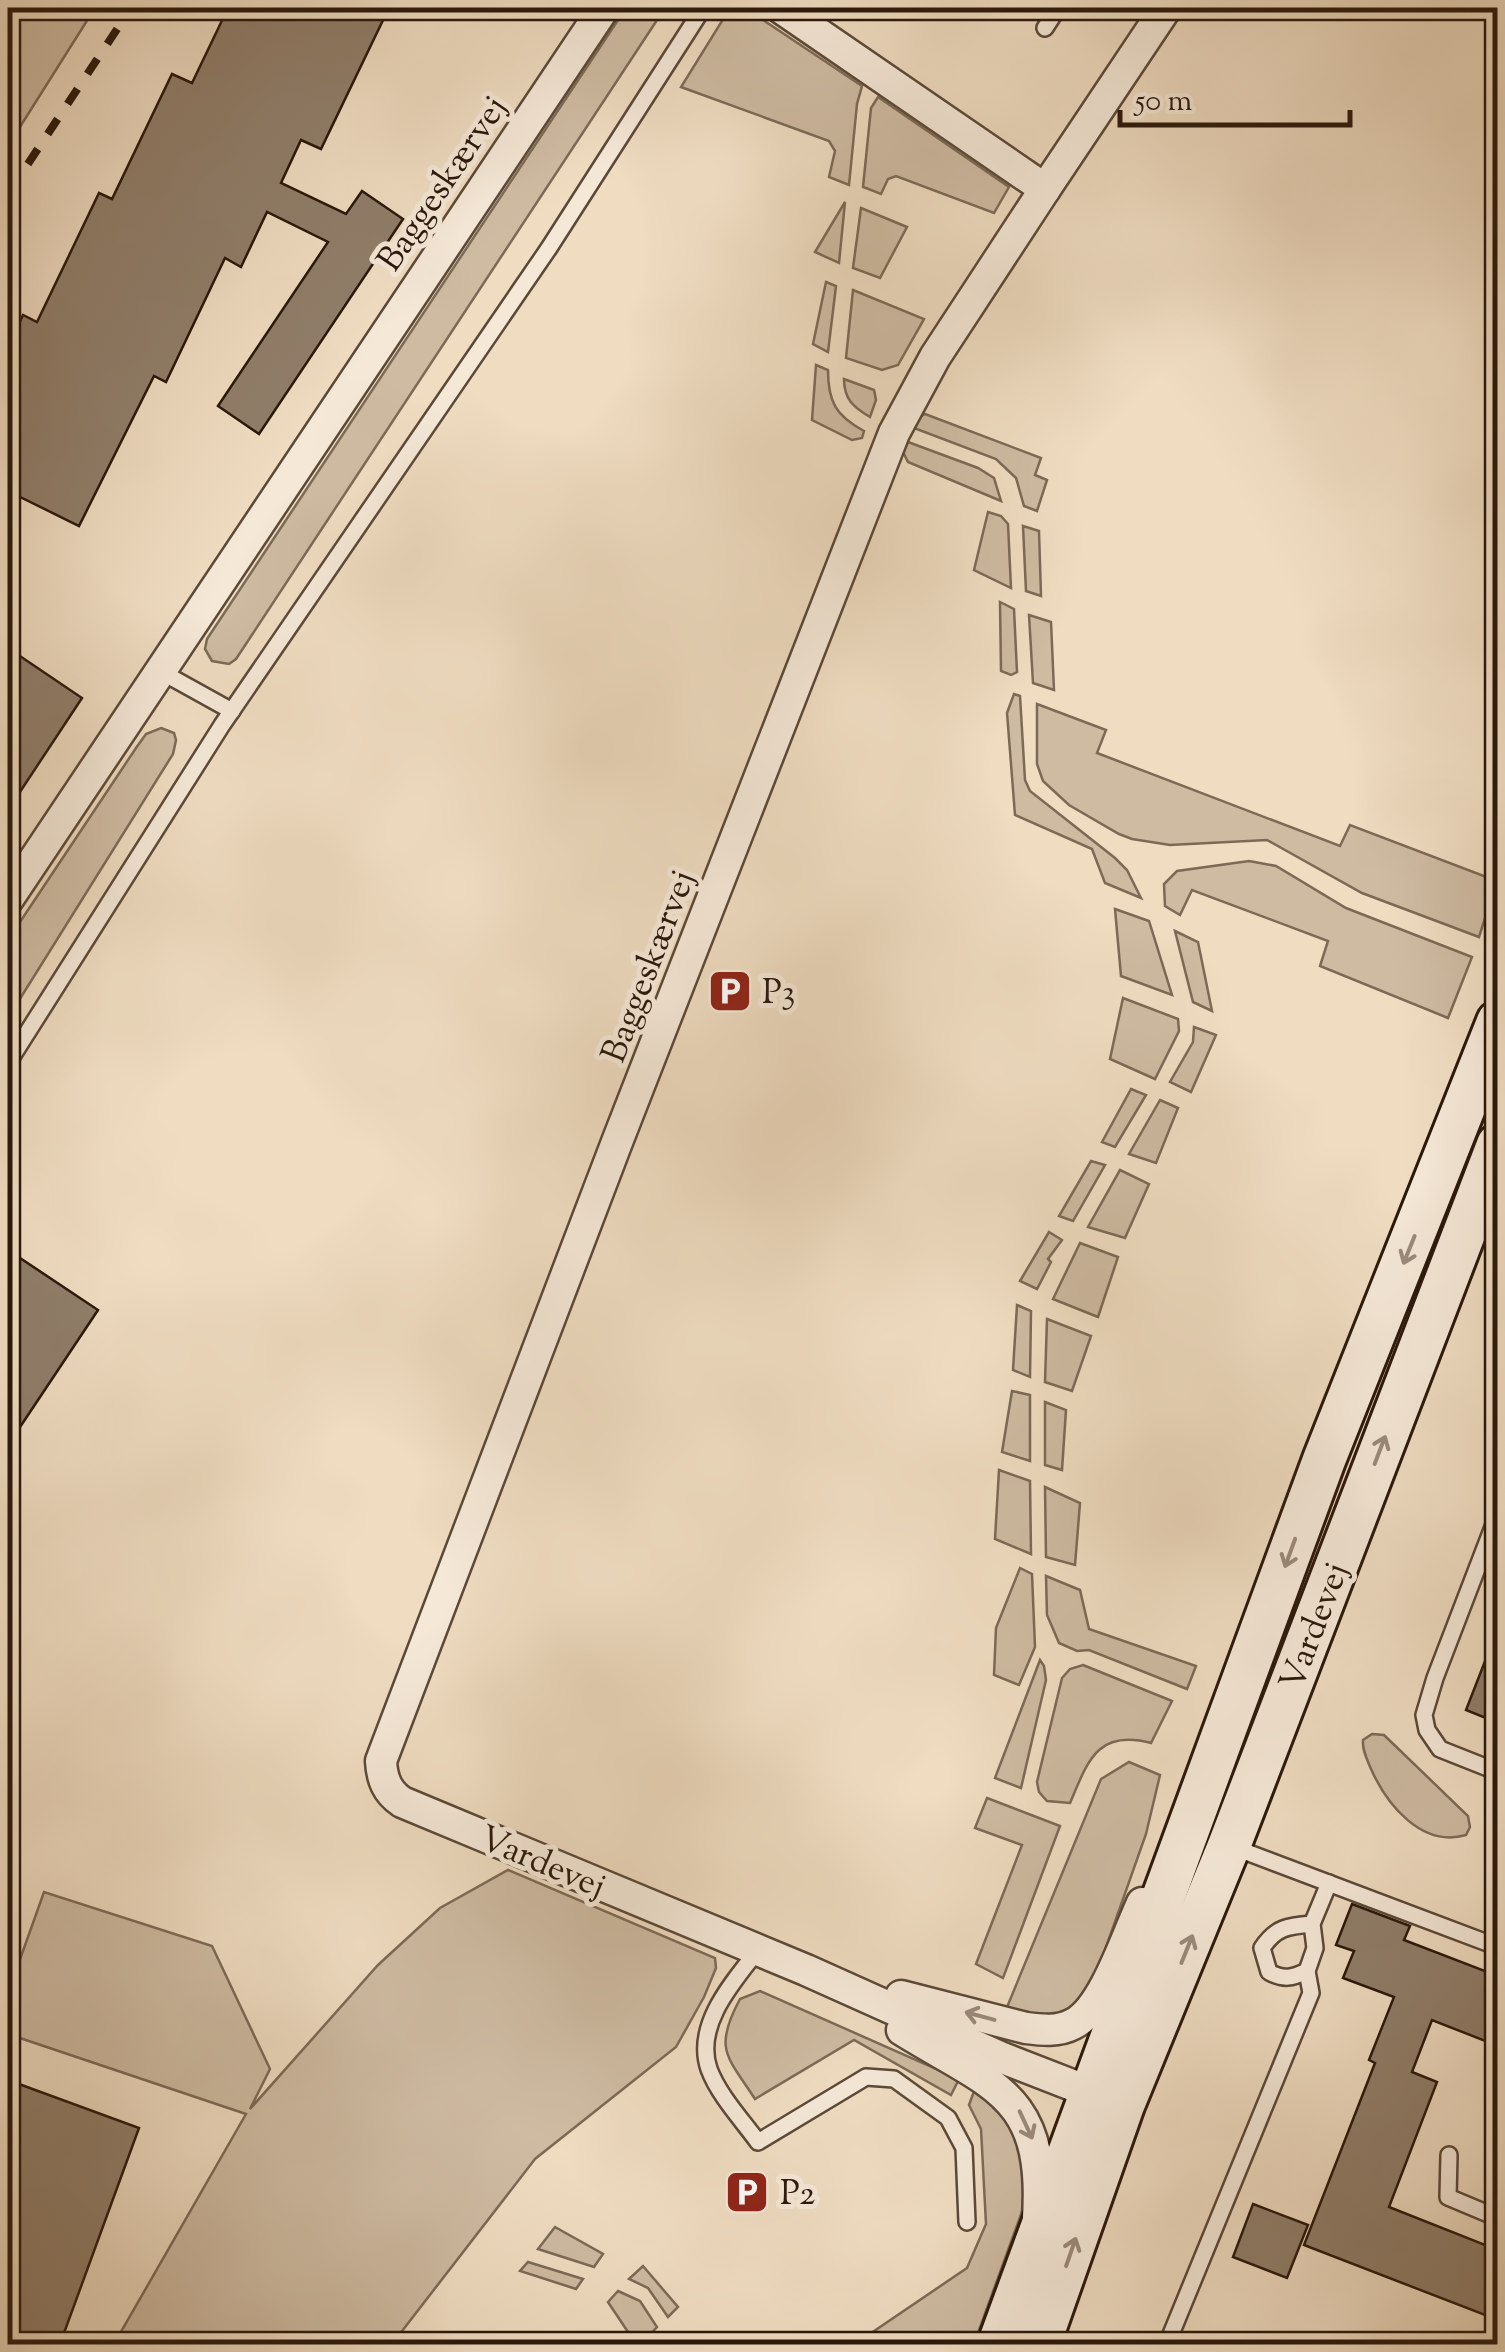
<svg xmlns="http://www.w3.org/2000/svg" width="1505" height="2352" viewBox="0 0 1505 2352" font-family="'Sorts Mill Goudy',serif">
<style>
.green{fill:#cebba2;stroke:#7c6a56;stroke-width:2.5}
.building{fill:#907e6a;stroke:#2a180b;stroke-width:2.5}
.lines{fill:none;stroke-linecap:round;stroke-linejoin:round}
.lane-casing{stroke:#5b4938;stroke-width:20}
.street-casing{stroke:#5b4938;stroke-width:35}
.secondary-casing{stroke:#2a180b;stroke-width:48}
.lane{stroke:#f5e8d7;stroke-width:15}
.street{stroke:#f5e8d7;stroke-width:30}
.secondary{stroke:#f5e8d7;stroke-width:42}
.rail{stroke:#2a180b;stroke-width:8;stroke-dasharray:18 18;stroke-linecap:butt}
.oneway{stroke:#9a8a7b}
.labels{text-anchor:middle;stroke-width:10;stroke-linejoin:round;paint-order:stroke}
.street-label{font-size:35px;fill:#2a180b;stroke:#f5e8d7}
.poi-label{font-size:35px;fill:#2a180b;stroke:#f5e8d7;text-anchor:start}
</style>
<rect width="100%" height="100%" fill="#efdcc1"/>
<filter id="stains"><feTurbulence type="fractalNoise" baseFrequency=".002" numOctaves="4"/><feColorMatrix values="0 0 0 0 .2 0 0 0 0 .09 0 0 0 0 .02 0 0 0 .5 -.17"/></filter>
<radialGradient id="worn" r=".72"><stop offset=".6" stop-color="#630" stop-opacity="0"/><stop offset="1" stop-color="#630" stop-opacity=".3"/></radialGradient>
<!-- green -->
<g class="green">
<path d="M8,8H95L8,146Z"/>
<path d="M626,8H665L236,659L229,664L212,661L205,649L207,639Z"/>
<path d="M748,10L862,86L857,104L849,185L829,177L835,151L829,141L681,87L725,16Z"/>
<path d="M878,97L1009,187L994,213L896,176L888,179L881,194L863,187L871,108Z"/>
<path d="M845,202L839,263L815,252Z"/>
<path d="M861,208L907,227L880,278L853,268Z"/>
<path d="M826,282L836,286L828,352L813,344Z"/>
<path d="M853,290L924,319L898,365L882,370L846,358Z"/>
<path d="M816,365L828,370C828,402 836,416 864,431L862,438L852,440L812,420Z"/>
<path d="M844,379L874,390L876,400L870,417C853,407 844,399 844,379Z"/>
<path d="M925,414L1041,458L1035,475L1047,480L1037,511L1024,506L1016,478L996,459L914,428L918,418Z"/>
<path d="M908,442L978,468L994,478L1001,501L908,462L903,452Z"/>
<path d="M988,512L1001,516L1008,524L1011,588L974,570Z"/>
<path d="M1023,526L1039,531L1041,596L1026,591Z"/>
<path d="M1000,602L1014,609L1017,672L1011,675L1001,671Z"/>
<path d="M1029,615L1051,622L1054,690L1033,683Z"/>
<path d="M1014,694L1020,696L1025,780L1030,791L1115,858L1127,870L1141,898L1105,883L1092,849L1015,815L1007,713Z"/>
<path d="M1037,704L1106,730L1097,753L1340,846L1350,825L1497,881L1479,937L1362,893L1267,840L1170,845L1132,839L1119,834L1069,805L1043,781L1037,764Z"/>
<path d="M161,728L174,733L176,740L173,754L8,1018V940L136,748L146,734Z"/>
<path d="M1249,861L1276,866L1346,908L1472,957L1448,1018L1320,966L1328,941L1192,890L1180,915L1165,906L1164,884L1177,871Z"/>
<path d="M1115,909L1149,921L1172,995L1121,976Z"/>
<path d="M1175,931L1198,942L1212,1011L1193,1002Z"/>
<path d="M1123,998L1178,1019L1179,1031L1155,1079L1110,1059Z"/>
<path d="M1194,1027L1216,1035L1191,1092L1170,1082L1193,1042Z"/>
<path d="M1131,1089L1146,1095L1115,1147L1102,1142Z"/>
<path d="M1160,1100L1178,1108L1156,1163L1129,1154Z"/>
<path d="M1091,1161L1105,1165L1073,1221L1059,1216Z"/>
<path d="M1120,1170L1149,1184L1125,1238L1088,1227Z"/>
<path d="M1049,1232L1062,1240L1048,1259L1051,1262L1037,1289L1020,1281Z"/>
<path d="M1080,1243L1118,1257L1098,1317L1053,1299Z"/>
<path d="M1017,1305L1031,1311L1030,1377L1013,1370Z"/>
<path d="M1047,1319L1091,1336L1072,1391L1045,1382Z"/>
<path d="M1012,1391L1030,1395V1461L1002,1452Z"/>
<path d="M1045,1402L1066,1410L1062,1470L1045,1465Z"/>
<path d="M999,1470L1030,1481L1031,1554L995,1539Z"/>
<path d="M1045,1487L1080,1503L1075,1565L1046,1557Z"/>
<path d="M1020,1568L1032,1574L1035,1647L1019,1685L994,1675L996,1628Z"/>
<path d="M1046,1576L1080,1590L1089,1629L1196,1666L1187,1689L1089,1650L1077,1651L1059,1643L1047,1615Z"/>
<path d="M1040,1660L1044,1666L1046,1680L1021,1788L995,1778Z"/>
<path d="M1083,1665L1172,1701L1151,1743C1097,1729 1088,1761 1070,1803L1047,1801L1039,1792L1037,1782L1062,1678L1070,1669Z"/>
<path d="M1372,1734L1384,1735L1468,1816L1470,1827L1466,1835C1422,1848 1387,1805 1371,1769C1367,1759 1362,1750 1363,1740Z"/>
<path d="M1129,1762L1160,1775L1146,1834L1092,1987L1069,2012L1044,2019L1005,2012L1101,1779Z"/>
<path d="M987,1798L1060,1826L1003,1978L976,1964L1022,1845L975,1828Z"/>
<path d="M508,1870L715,1958L716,1968L704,1997L676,2047L535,2159L392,2344H114L246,2114L8,2034V1993L44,1892L212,1946L270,2069L250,2109L378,1965L440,1908Z"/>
<path d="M760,1991L959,2079L951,2095L854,2040L755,2099C727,2056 713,2049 740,1999Z"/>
<path d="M976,2086L995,2098L1023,2143L1028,2195L974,2344H855L967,2268L986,2224L981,2129L969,2105Z"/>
<path d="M555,2227L603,2254L594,2267L538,2249Z"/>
<path d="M528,2262L583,2279L576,2289L520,2271Z"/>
<path d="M643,2266L678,2307L668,2317L648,2288L629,2279Z"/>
<path d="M618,2291L640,2301L657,2327L641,2344H636L608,2302Z"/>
</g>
<!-- building -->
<g class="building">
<path d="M228,8H362L384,18L321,149L301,140L281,183L346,214L362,191L403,219L259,434L218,406L328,242L267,212L241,267L225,258L166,382L154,376L79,526L8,491V348L23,315L37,322L99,193L112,199L172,74L192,83Z"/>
<path d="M8,648L82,698L8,810Z"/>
<path d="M8,1250L98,1310L8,1445Z"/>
<path d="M1496,1633L1498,1634V1723L1466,1710Z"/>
<path d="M1352,1904L1410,1926L1404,1940L1498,1976V2046L1432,2020L1412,2072L1437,2082L1389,2207L1498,2250V2320L1304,2245L1375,2063L1369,2060L1394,1997L1343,1978L1354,1951L1336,1945Z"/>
<path d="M8,2080L139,2128L60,2344H8Z"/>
<path d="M1253,2204L1308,2225L1287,2278L1233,2257Z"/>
</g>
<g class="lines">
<!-- lane casing -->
<g class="lane-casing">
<g id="lane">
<path d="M1045,28L1058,8"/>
<path d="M158,670L232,711"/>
<path d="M8,1063L222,725L549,248L703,8"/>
<path d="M1498,1514L1435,1678L1424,1715L1427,1730L1440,1749L1498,1772"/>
<path d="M1233,1847L1498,1947"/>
<path d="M758,1950C733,1982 694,2025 709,2069C718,2094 742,2120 758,2142L866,2077L894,2079L948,2118L964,2148L967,2222"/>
<path d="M1307,1971C1292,1978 1284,1980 1269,1972L1262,1948C1276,1927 1288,1926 1312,1924"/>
<path d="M1449,2155L1448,2197L1498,2218"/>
<path d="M1167,2344L1311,1993L1307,1971L1315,1948L1312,1924L1329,1883"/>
</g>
</g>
<!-- street casing -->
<g class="street-casing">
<g id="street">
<path d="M781,8L1045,189L1166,8"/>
<path d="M1045,189L935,357L894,433L617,1142L381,1761C382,1779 387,1792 402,1802L806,1970L1000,2057L1108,2099"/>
<path d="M8,899L604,8"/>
<path d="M901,1996L1026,2028C1042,2030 1058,2032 1073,2024C1104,2009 1127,1935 1142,1903"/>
<path d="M902,2030C992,2086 1046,2093 1038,2217"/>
</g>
</g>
<!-- secondary casing -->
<g class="secondary-casing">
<g id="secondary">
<path d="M999,2344L1324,1460L1498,1022"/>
<path d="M1039,2344L1123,2105L1229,1846L1498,1145"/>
</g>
</g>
<!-- lane -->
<use href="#lane" class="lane"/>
<!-- street -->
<use href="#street" class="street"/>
<!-- secondary -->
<use href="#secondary" class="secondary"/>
<!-- rail -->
<path class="rail" d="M8,194L131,8"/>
</g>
<!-- one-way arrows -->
<defs><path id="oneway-shaft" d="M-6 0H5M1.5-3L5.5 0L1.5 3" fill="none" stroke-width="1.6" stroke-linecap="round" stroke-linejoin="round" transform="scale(2.5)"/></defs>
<g class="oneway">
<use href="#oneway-shaft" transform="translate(1409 1250) rotate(112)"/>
<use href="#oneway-shaft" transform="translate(1380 1450) rotate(-69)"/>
<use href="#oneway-shaft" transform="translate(1290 1553) rotate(110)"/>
<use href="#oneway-shaft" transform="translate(1187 1949) rotate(-68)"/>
<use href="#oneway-shaft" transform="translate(980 2016) rotate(-165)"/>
<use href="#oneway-shaft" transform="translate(1026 2125) rotate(65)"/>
<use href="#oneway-shaft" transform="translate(1071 2252) rotate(-71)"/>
</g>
<!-- icons -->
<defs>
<g id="parking-square" transform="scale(2.25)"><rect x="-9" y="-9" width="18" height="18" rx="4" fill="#8f2418" stroke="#f5e8d7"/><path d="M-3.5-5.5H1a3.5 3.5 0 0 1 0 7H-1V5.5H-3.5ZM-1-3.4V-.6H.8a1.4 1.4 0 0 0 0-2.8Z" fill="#fff"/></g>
</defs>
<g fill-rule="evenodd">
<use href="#parking-square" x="730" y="991"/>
<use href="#parking-square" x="747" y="2192"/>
</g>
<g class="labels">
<!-- street labels -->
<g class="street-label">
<text transform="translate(441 183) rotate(-56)" y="12">Baggeskærvej</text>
<text transform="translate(647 966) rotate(-69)" y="12">Baggeskærvej</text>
<text transform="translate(1313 1626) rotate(-69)" y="12">Vardevej</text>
<text transform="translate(543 1861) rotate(23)" y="12">Vardevej</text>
</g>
<!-- poi labels -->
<g class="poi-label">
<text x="762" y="1003">P3</text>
<text x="780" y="2204">P2</text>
</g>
</g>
<!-- margin -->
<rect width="1505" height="2352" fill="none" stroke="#efdcc1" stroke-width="40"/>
<rect x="10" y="10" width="1485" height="2332" fill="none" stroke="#2a180b" stroke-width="5"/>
<rect x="20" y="20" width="1465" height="2312" fill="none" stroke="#2a180b" stroke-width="2.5"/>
<!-- scale -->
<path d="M1120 110v15h230v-15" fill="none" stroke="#2a180b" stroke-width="5"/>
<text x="1135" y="110" font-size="30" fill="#2a180b" stroke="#f5e8d7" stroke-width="8" paint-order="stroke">50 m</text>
<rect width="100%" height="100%" filter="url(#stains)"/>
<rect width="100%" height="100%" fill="url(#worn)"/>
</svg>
